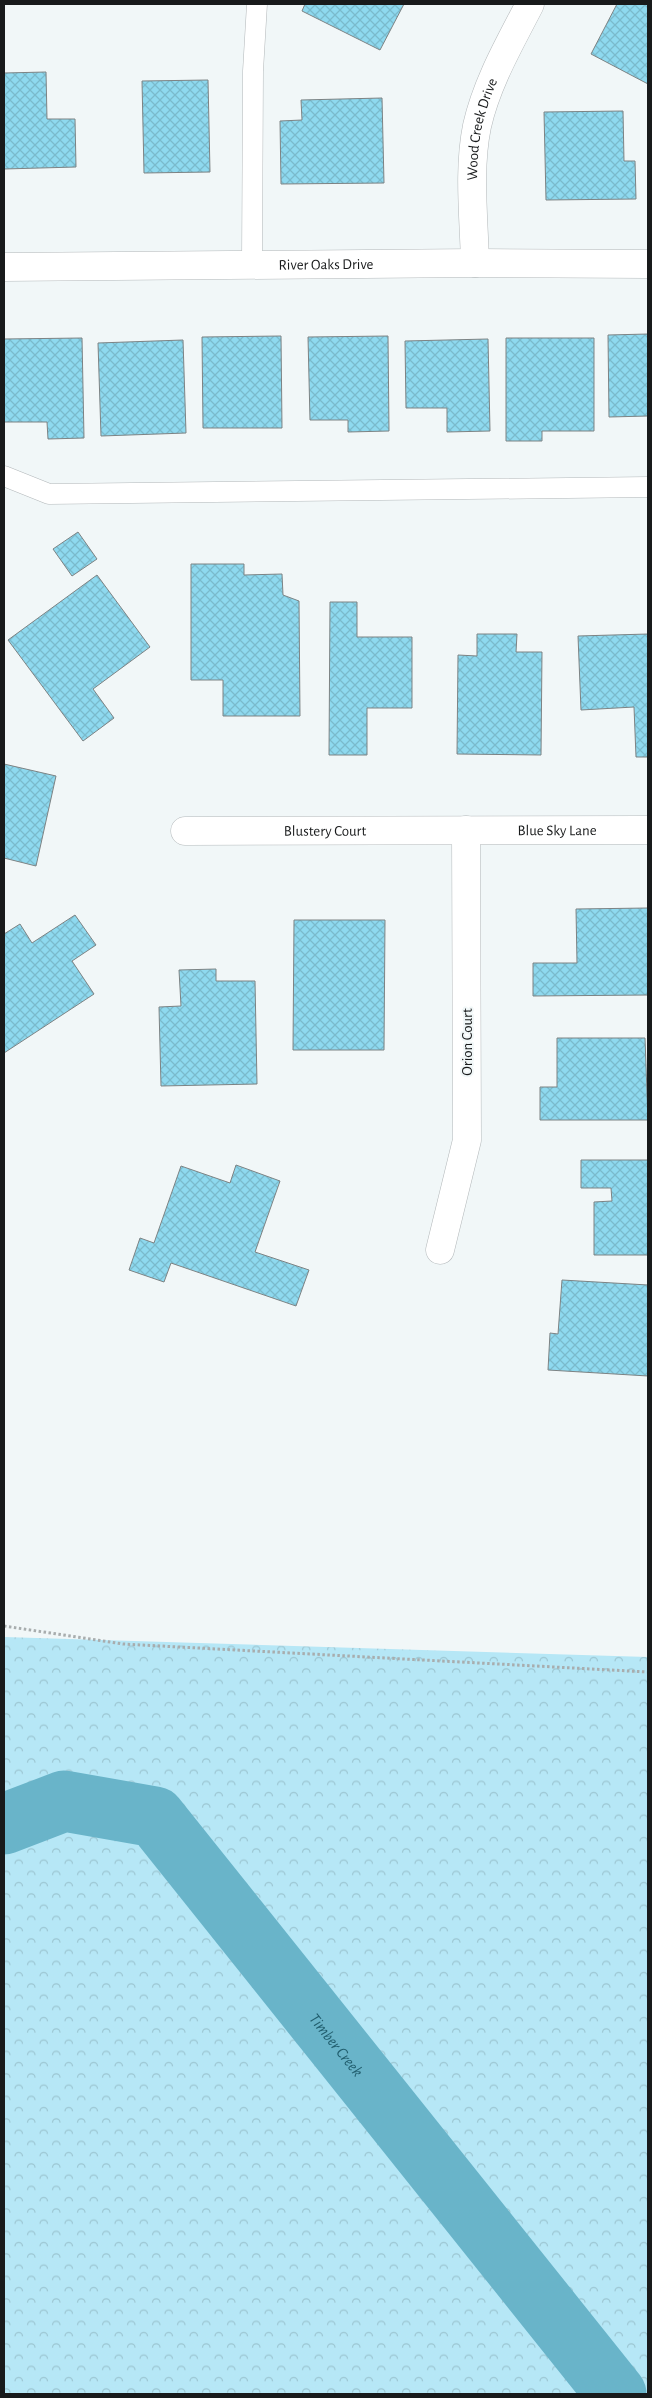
<svg xmlns="http://www.w3.org/2000/svg" width="652" height="2398" viewBox="0 0 652 2398" font-family="'Alegreya Sans',sans-serif">
<style>
.forest{fill:url(#forest-crowns)}
.lines{fill:none;stroke-linecap:round;stroke-linejoin:round}
.river{stroke:#69b4c9;stroke-width:61}
.building{fill:url(#building-cross-hatch);stroke:#7d8384}
.lane-casing{stroke:#b3b8ba;stroke-width:21}
.street-casing{stroke:#b3b8ba;stroke-width:29}
.path{stroke:#a8adae;stroke-width:3;stroke-dasharray:2.5 2.5;stroke-linecap:butt}
.lane{stroke:#fff;stroke-width:20}
.street{stroke:#fff;stroke-width:28}
.labels{text-anchor:middle;stroke-width:4;stroke-linejoin:round;paint-order:stroke}
.street-label{font-size:15px;fill:#181a1b;stroke:#f1f7f8}
.water-label{font-size:16px;font-style:italic;fill:#225f6f;stroke:#f1f7f8}
</style>
<defs>
<pattern id="forest-crowns" width="20" height="18" patternUnits="userSpaceOnUse" patternTransform="scale(1.25)"><rect width="20" height="18" fill="#b6e7f6"/><path d="M2 6a3 3 0 1 1 6 0M12 15a3 3 0 1 1 6 0" fill="none" stroke="#9cc6d2"/></pattern>
<pattern id="building-cross-hatch" width="8" height="8" patternUnits="userSpaceOnUse" patternTransform="scale(1.25)"><rect width="8" height="8" fill="#8ed9ef"/><path d="M0 0l8 8M0 8l8-8" fill="none" stroke="#7abacc"/></pattern>
</defs>
<rect width="100%" height="100%" fill="#f1f7f8"/>
<!-- forest -->
<path class="forest" d="M4,1637L648,1657V2394H4Z"/>
<g class="lines">
<!-- river -->
<path class="river" id="s1" d="M4,1824L64,1801L155,1817L616,2394"/>
</g>
<!-- building -->
<g class="building">
<path d="M305,4H404L380,50L302,11Z"/>
<path d="M617,4H648V84L591,54Z"/>
<path d="M46,72L47,119H75L76,167L4,169V73Z"/>
<path d="M208,80L210,172L144,173L142,81Z"/>
<path d="M382,98L384,183L281,184L280,121L302,120L301,100Z"/>
<path d="M623,111L624,161H635L636,199L546,200L544,112Z"/>
<path d="M648,334V416L609,417L608,335Z"/>
<path d="M281,336L282,428H203L202,337Z"/>
<path d="M388,336L389,431L348,432V420H310L308,337Z"/>
<path d="M82,338L84,438L48,439L47,422H4V339Z"/>
<path d="M506,338H594V431H542V441H506Z"/>
<path d="M488,339L490,431L447,432V408H406L405,341Z"/>
<path d="M183,340L186,433L101,436L98,343Z"/>
<path d="M78,532L97,559L72,576L53,549Z"/>
<path d="M191,564H244V575L282,574L283,595L299,601L300,716H223V680H191Z"/>
<path d="M97,575L150,647L93,689L114,718L83,741L8,640Z"/>
<path d="M330,602H357V637H412V708H367V755H329Z"/>
<path d="M477,634H517L516,652H542L541,755L457,754L458,655L477,656Z"/>
<path d="M648,634V757H636L634,707L581,710L578,636Z"/>
<path d="M4,764L56,776L36,866L4,858Z"/>
<path d="M648,908V995L533,996V963H577L576,909Z"/>
<path d="M75,915L96,945L72,961L94,994L4,1053V934L20,924L32,943Z"/>
<path d="M294,920H385L384,1050H293Z"/>
<path d="M216,969V981H255L257,1084L161,1086L159,1007L181,1006L179,970Z"/>
<path d="M557,1038H645L648,1120H540V1087H557Z"/>
<path d="M581,1160H648V1255H594V1202L612,1201L611,1188H581Z"/>
<path d="M236,1165L280,1181L255,1252L309,1270L296,1306L171,1263L164,1282L129,1270L140,1238L154,1243L181,1166L230,1183Z"/>
<path d="M562,1280L648,1285V1376L548,1370L550,1333L558,1334Z"/>
</g>
<g class="lines">
<!-- lane casing -->
<g class="lane-casing">
<g id="lane">
<path d="M252,265L253,71L257,4"/>
<path d="M4,476L49,494L648,487"/>
</g>
</g>
<!-- street casing -->
<g class="street-casing">
<g id="street">
<path id="s2" d="M475,263C474,219 468,170 477,126C487,82 510,43 530,4"/>
<path id="s3" d="M4,267L475,263L648,264"/>
<path id="s4" d="M185,831L648,830"/>
<path d="M440,1250L467,1140L466,830"/>
</g>
</g>
<!-- path -->
<path class="path" d="M4,1626L123,1644L648,1672"/>
<!-- lane -->
<use href="#lane" class="lane"/>
<!-- street -->
<use href="#street" class="street"/>
</g>
<g class="labels">
<!-- street labels -->
<g class="street-label">
<text dy="5" stroke="none"><textPath href="#s2" startOffset="135">Wood Creek Drive</textPath></text>
<text dy="5" stroke="none"><textPath href="#s3" startOffset="322">River Oaks Drive</textPath></text>
<text dy="5" stroke="none"><textPath href="#s4" startOffset="140">Blustery Court</textPath></text>
<text dy="5" stroke="none"><textPath href="#s4" startOffset="372">Blue Sky Lane</textPath></text>
<text transform="translate(467 1042) rotate(-90)" y="5">Orion Court</text>
</g>
<!-- water labels -->
<g class="water-label">
<text dy="6" stroke="none"><textPath href="#s1" startOffset="448">Timber Creek</textPath></text>
</g>
</g>
<!-- border -->
<rect width="652" height="2398" fill="none" stroke="#181a1b" stroke-width="10"/>
</svg>
